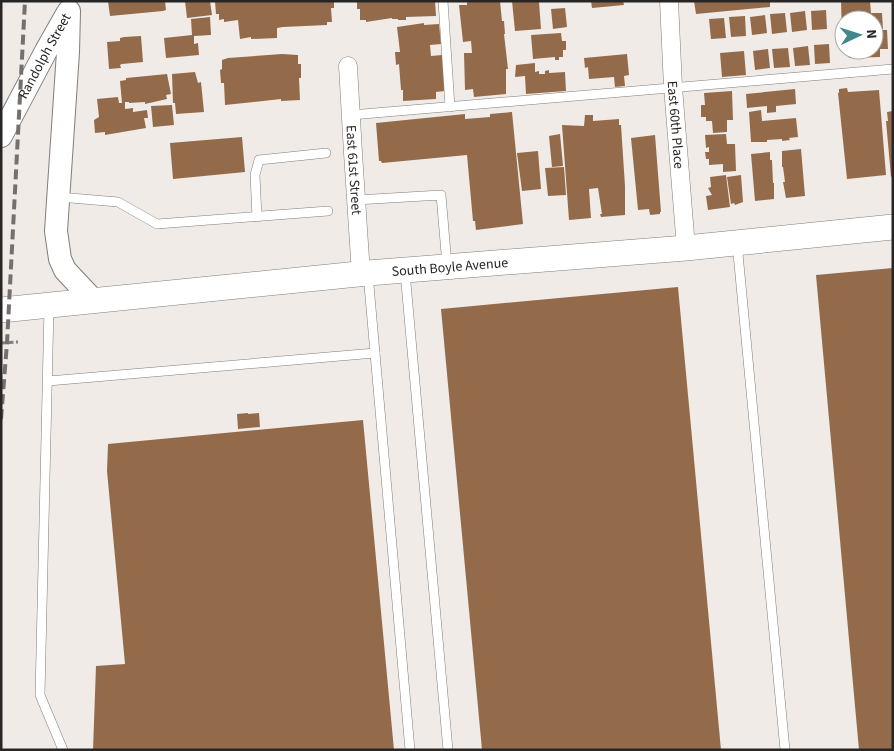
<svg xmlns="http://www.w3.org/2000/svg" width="894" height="751" viewBox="0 0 894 751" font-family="'Source Sans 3',sans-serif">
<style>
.building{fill:#946b4a}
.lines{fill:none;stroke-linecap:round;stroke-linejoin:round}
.service-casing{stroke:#827d79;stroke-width:10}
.minor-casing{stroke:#827d79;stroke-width:19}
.tertiary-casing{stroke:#827d79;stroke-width:24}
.secondary-casing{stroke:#827d79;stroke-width:26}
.path{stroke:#84807d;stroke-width:3;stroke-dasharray:5 2.5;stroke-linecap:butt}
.service{stroke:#fff;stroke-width:9}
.minor{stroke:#fff;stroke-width:18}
.tertiary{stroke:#fff;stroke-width:22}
.secondary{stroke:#fff;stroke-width:25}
.rail{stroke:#74706e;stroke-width:4;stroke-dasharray:10 5;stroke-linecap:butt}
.labels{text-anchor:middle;stroke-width:4.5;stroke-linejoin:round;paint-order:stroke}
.street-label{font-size:14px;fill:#282624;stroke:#fff}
</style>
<rect width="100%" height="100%" fill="#f1ebe7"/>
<!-- building -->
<g class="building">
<path d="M108,1H165L166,10L163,11L110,16Z"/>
<path d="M185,1H210L212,15L187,18Z"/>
<path d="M215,1H334V8H331L332,22H327V25L283,27L277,28V38L251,39V37L240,39L238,20L224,22V19L219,20V14H216Z"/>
<path d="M357,1H435L436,16L406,17V20H398V19H392V18L366,22V20H360V9H357Z"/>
<path d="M467,1H500L502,21H504L505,34H504L508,69H506V94L474,97L473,89L465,90L464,53H472L471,41L463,42L459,5H467Z"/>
<path d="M512,1L539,2L541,29L515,31Z"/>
<path d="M591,1H623L624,5L592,8Z"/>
<path d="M694,1H770V7L696,14Z"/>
<path d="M841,1H870L871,13H882L883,30H887L888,49H880V57L849,58L848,50H874V20H844V34L842,35Z"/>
<path d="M565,8L567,27L553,29L551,9Z"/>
<path d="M826,10L827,29L812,30L811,11Z"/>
<path d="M805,11L807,30L792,32L790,13Z"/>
<path d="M785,13L787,32L772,34L770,14Z"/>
<path d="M765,15L767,33L752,35L750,17Z"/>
<path d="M745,16L746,36L731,37L729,17Z"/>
<path d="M210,17L211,35L194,36V44L198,43L199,55L166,58L164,38L192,35L191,19Z"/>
<path d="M724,18L726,38L711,39L709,19Z"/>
<path d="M424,23V25L439,24L441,44L430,45L431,56L442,55L445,91L436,92V99L403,101V90H401L399,64L396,65L395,52H400L397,27Z"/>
<path d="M561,33L562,41H566V50H563V57H559V60H555V57L533,59L531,35Z"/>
<path d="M141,36L143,62L122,64L120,65L121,68L109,69L107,42L120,41V38L124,37Z"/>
<path d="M829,44L830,63L815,64L814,45Z"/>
<path d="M808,46L810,65L795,66L793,48Z"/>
<path d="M788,48L790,67L774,68L772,49Z"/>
<path d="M768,49L770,68L755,70L753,51Z"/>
<path d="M744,51L746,75L722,77L720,53Z"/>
<path d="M282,54L298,55V64H301V78H299L300,100L281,101V99L225,105L224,83H221L220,70L222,69V60L228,58Z"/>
<path d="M627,54L629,75L624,76L625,86L615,87L614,77L589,79L588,67L585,68L584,58Z"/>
<path d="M535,63V72L539,71V74H545V71L549,70V73L565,72L566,91L526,94L525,76L515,77L516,65Z"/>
<path d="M195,72L198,83L201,82L204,112L176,114L175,103H173L172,74Z"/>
<path d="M167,74L171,94L166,95L167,99L145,104V102L129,103V102H125V109L133,108V112L147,110L148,118H144L146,128L105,135V132L95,133L94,120L99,117L97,99L118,97L119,103H122L120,81L126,80V78Z"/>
<path d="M847,88L848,92L879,90L886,175L847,179L838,93H839V89Z"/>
<path d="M795,89L796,104L776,106V112L767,113V106L747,108L746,94Z"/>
<path d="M732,91L733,120H727V132L713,133L712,121H706V117H701V105H705L704,93Z"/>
<path d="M172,105L174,125L153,127L151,106Z"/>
<path d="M761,110L762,121L796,118L798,137L789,138L790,140L782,141V139L767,140V142H751L749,112Z"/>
<path d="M893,111V176L891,177L886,121H888L887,112Z"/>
<path d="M512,112L523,224L476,230L475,221H473L467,155L382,163L381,161H379L376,123L465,114V119L490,117V114Z"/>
<path d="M585,115H593V121L619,119V125H621L625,186V215L601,217L600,214H602L598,188L589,189L591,218L569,220L562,125L584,126Z"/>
<path d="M560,134L563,166L552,167L549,136Z"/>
<path d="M726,134L727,144H735L736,171L723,172V164L709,165V159H706L705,152H709V147L706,148L705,135Z"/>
<path d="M655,135L661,212H660V214L650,215L649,209L638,210L631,138Z"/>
<path d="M242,137L245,172L173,179L170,143Z"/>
<path d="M801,149L805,196L786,198L783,182H785L783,167H782V151Z"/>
<path d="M538,151L541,189L522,191L517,153Z"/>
<path d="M770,152V160H772L773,183H774V199L755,201L751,154Z"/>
<path d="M564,167L566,195L548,196L545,168Z"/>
<path d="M726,175L730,207L708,210L706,196L712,195L708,188L711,187L710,177Z"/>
<path d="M741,175L743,202L735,205L734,203L731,204L727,177Z"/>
<path d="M893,268V750H859L816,275Z"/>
<path d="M678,287L721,750H482L441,309Z"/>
<path d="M248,413V414L259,413L260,427L238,429L237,414Z"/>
<path d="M363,420L394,750H93L96,666L125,664L107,471L108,444Z"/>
</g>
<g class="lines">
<!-- service casing -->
<g class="service-casing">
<g id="service">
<path d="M443,1L450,107"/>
<path d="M351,115L893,69"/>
<path d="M59,197L118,202L157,224L328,211"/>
<path d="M356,200L441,195L447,265"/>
<path d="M257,217L255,175L259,160L326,153"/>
<path d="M737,243L785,750"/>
<path d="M405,272L448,750"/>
<path d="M368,274L410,750"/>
<path d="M49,307L40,695L63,750"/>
<path d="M48,381L375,353"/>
</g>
</g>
<!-- minor casing -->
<g class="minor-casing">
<g id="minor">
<path id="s1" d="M669,1L673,87L686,248"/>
<path id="s2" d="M348,66L353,153L361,274"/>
</g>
</g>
<!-- tertiary casing -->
<g class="tertiary-casing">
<g id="tertiary">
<path d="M69,11L68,52L56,231L60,259L65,270L94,301"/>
<path id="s3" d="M1,136L46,51L67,14"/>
</g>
</g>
<!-- secondary casing -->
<g class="secondary-casing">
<g id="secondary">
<path id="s4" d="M1,310L368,273L686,248L893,227"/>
</g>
</g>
<!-- path -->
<path class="path" d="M1,343L18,342"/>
<!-- service -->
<use href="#service" class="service"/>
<!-- minor -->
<use href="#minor" class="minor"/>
<!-- tertiary -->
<use href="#tertiary" class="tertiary"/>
<!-- secondary -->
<use href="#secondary" class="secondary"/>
<!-- rail -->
<path class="rail" d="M1,419L7,343L25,1"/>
</g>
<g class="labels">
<!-- street labels -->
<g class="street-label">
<text dy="5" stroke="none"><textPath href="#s3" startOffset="91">Randolph Street</textPath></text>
<text dy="5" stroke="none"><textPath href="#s1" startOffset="124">East 60th Place</textPath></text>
<text dy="5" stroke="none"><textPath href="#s2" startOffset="104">East 61st Street</textPath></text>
<text dy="5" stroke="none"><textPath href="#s4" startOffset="451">South Boyle Avenue</textPath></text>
</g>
</g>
<!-- border -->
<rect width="894" height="751" fill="none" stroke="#282624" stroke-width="5"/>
<!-- north arrow -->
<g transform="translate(859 35) rotate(86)"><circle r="24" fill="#ffffff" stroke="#a9a8a7"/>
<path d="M0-4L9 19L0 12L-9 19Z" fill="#41898d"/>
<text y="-8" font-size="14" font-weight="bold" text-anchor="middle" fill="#282624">N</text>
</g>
</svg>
